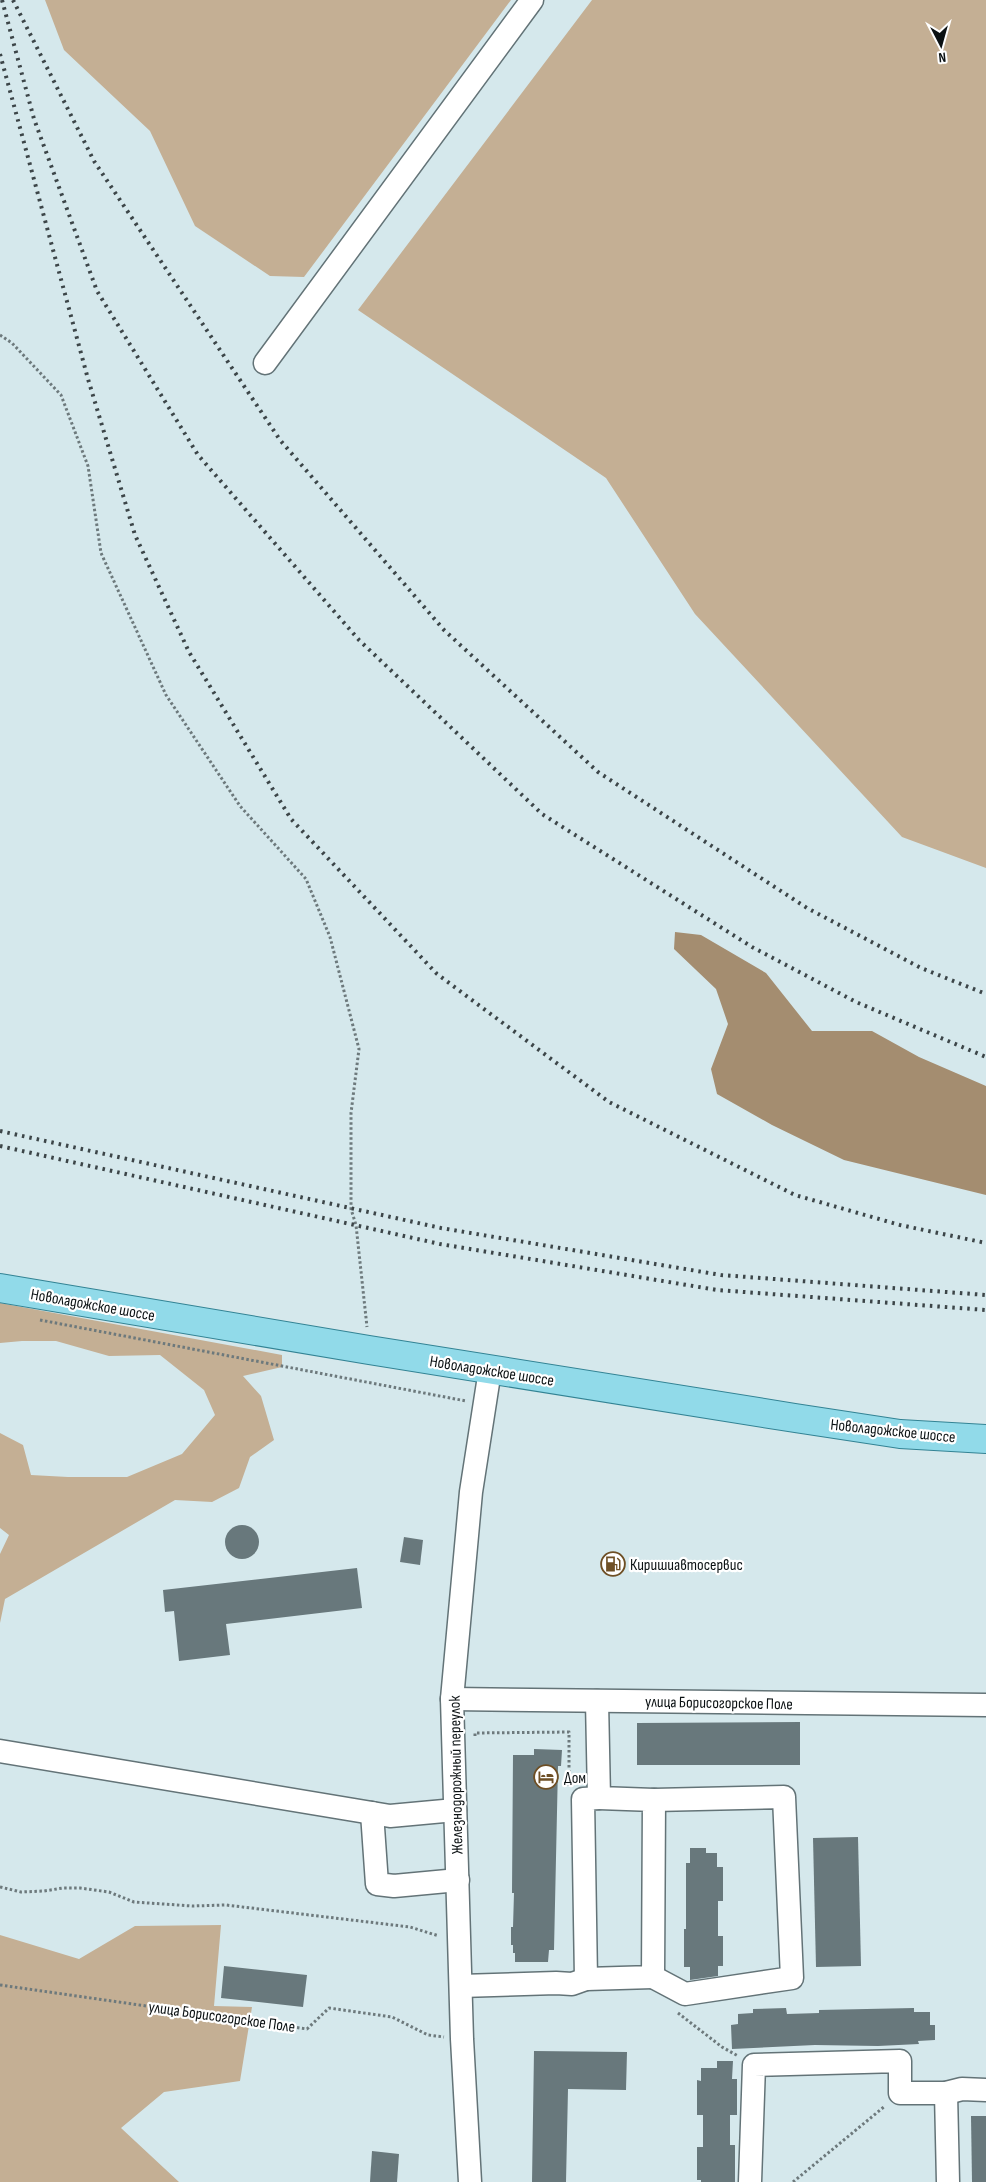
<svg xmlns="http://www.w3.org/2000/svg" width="986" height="2182" viewBox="0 0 986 2182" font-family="'Sofia Sans Condensed',sans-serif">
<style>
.green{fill:#c4af94}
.water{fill:#a48d70}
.building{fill:#68787c}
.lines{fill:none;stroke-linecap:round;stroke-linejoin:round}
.minor-casing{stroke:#637377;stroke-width:25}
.major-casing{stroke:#338394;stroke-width:30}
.path{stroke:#6d797c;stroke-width:3;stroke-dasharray:2.5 2.5;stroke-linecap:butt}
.minor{stroke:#fff;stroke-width:22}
.major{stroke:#91dae9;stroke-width:28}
.rail{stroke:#3c4548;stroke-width:4;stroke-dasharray:2.5 5;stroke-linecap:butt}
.labels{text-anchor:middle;stroke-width:4.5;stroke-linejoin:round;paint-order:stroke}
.street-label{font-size:16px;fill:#0b1113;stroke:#fff}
.poi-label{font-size:16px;fill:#0b1113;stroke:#fff;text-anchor:start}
</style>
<rect width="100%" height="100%" fill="#d5e8ec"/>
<!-- green -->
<g class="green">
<path d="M45,0H511L304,277L270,276L195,226L150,131L64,50Z"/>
<path d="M592,0H986V868L902,837L695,614L606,478L358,310Z"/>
<path d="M0,1303L282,1355V1367L243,1376L261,1396L274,1440L250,1457L239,1488L212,1502L175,1500L5,1599L0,1623V1554L9,1535L0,1528V1433L23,1445L31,1475L68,1477H127L182,1454L215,1415L204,1390L160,1355L109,1356L56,1341H22L0,1343Z"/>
<path d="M221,1925L214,2006L252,2007L240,2081L164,2092L121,2128L179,2182H0V1935L79,1959L135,1926Z"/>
</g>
<!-- water -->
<path class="water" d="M675,932L701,935L766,973L812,1031H872L919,1057L986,1086V1195L844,1160L772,1125L717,1094L711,1069L728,1024L716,989L674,949Z"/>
<!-- building -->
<g class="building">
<circle cx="242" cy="1542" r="17"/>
<path d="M404,1537L423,1540L420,1565L400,1562Z"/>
<path d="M357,1568L362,1608L226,1624L230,1655L179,1661L174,1611L165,1612L163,1590Z"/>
<path d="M800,1722V1765H637V1723Z"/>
<path d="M534,1749L562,1750L561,1766H558L554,1950H549L548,1962H515V1953H513V1945H511V1927H513L514,1893H512L513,1755H534Z"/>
<path d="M858,1837L861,1966L816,1967L813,1838Z"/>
<path d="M690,1848H706V1853H717V1867H723V1901H718V1936H723V1966H718V1976L690,1980V1967H684V1929H686V1863H690Z"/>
<path d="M224,1966L307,1975L303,2007L221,1998Z"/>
<path d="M786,2008L787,2014L819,2013V2010L914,2008V2012H930V2025H935V2040L918,2041L919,2044L878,2046L815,2045L732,2049L731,2025L738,2024V2014L753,2013V2009Z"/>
<path d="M534,2051L627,2052L626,2090L568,2089L566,2182H532Z"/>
<path d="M717,2061H733L732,2079H737V2115H730V2145H735V2182H701V2180H697V2147H703V2115H697V2080L701,2081V2068H717Z"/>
<path d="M971,2116H986V2182H972Z"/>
<path d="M372,2151L399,2154L397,2182H370Z"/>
</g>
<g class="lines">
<!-- minor casing -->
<g class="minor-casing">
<g id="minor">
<path d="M265,363L532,0"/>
<path d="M452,1699L986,1705"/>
<path d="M0,1751L390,1816L455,1810"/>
<path d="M372,1813L377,1884L394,1886L458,1880"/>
<path d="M653,1977L685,1994L792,1978L784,1797L654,1800"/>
<path d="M586,1979L583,1799L599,1798"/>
<path d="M461,1986L556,1983L572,1984L586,1979L653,1977L654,1800L599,1798L597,1701"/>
<path d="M946,2093L948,2182"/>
<path d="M470,2182L462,2039L452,1699L471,1492L490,1370"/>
<path d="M750,2182L754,2065L900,2061V2093H946L962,2089L986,2090"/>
</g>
</g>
<!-- major casing -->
<g class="major-casing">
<path id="major" d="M0,1288L369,1350L795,1418L900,1434L986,1439"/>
</g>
<!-- path -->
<g class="path">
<path d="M0,335L12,343L61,395L88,466L101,553L166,695L240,806L306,879L330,937L359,1049L351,1113V1209L356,1225L367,1327"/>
<path d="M40,1320L466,1401"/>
<path d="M475,1736V1733L569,1732V1786"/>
<path d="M0,1887L21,1892L44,1891L63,1888H80L109,1892L134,1902L192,1906L226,1905L410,1927L439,1936"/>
<path d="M0,1985L307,2029L329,2008L392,2017L428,2035L444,2037"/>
<path d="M678,2013L722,2047L738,2056"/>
<path d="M793,2182L885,2106"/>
</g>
<!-- minor -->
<use href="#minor" class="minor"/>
<!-- major -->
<use href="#major" class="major"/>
<!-- rail -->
<g class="rail">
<path d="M2,0L34,119L97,291L198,455L359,640L542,814L752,947L856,1002L986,1057"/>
<path d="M13,0L94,161L280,440L444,630L598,772L807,908L921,968L986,994"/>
<path d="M0,54L88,379L135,535L189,652L291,819L437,974L609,1102L795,1195L900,1225L986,1243"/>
<path d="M0,1131L441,1228L721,1275L986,1295"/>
<path d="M0,1146L440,1244L717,1290L986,1310"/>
</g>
</g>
<!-- icons -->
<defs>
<g id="fuel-ring" transform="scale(1.25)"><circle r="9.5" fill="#fff" stroke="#6e4f25" stroke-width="1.5"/><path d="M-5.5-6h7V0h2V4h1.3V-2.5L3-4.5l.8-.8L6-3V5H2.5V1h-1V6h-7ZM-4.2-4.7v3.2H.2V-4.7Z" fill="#6e4f25"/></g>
<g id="hotel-ring" transform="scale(1.25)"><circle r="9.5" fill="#fff" stroke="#6e4f25" stroke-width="1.5"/><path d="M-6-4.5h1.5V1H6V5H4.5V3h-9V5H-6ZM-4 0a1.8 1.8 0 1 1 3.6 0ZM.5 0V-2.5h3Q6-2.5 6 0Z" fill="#6e4f25"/></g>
</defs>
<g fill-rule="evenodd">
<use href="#fuel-ring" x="613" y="1564"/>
<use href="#hotel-ring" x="546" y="1777"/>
</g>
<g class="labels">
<!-- street labels -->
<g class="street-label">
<text transform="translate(93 1304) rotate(10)" y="6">Новоладожское шоссе</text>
<text transform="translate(492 1370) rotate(9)" y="6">Новоладожское шоссе</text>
<text transform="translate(893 1430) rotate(6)" y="6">Новоладожское шоссе</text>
<text transform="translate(719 1702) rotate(1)" y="6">улица Борисогорское Поле</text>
<text transform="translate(455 1775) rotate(-91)" y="6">Железнодорожный переулок</text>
<text transform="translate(222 2016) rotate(8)" y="6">улица Борисогорское Поле</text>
</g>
<!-- poi labels -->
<g class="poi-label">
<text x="630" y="1570">Киришиавтосервис</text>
<text x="564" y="1783">Дом</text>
</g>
</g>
<!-- north arrow -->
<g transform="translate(941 45) rotate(174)" stroke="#ffffff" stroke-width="4" paint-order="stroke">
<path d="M0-4L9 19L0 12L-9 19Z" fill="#0b1113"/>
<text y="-8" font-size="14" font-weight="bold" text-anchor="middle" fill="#0b1113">N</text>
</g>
</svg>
